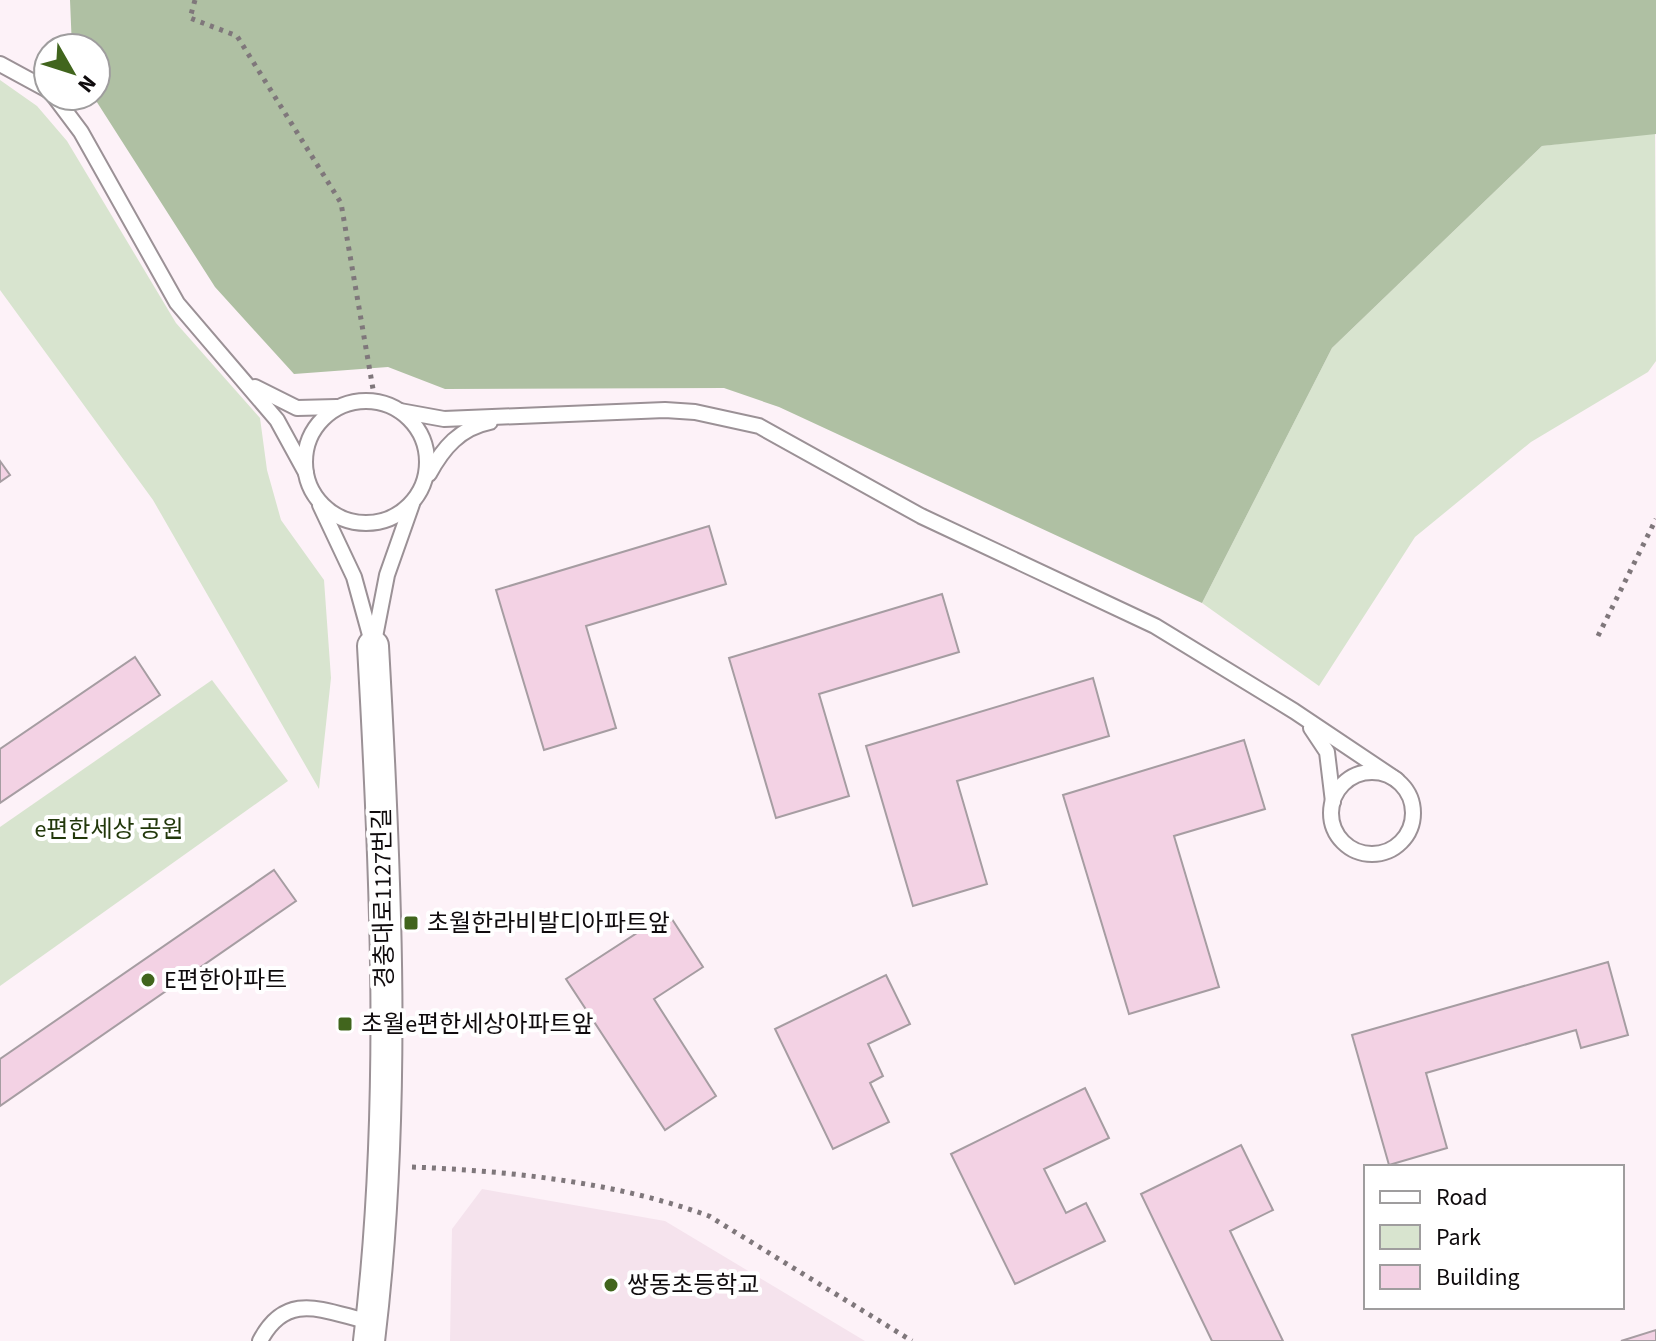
<svg xmlns="http://www.w3.org/2000/svg" width="1656" height="1341" viewBox="0 0 1656 1341" font-family="'Source Sans 3','Noto Sans KR',sans-serif">
<style>
.built{fill:#f5e3ed}
.green{fill:#d8e4cf}
.forest{fill:#afc0a3}
.building{fill:#f3d2e4;stroke:#a69da2;stroke-width:2}
.lines{fill:none;stroke-linecap:round;stroke-linejoin:round}
.lane-casing{stroke:#9b9196;stroke-width:18}
.street-casing{stroke:#9b9196;stroke-width:34}
.path{stroke:#7f777b;stroke-width:5;stroke-dasharray:4 6;stroke-linecap:butt}
.lane{stroke:#fff;stroke-width:14}
.street{stroke:#fff;stroke-width:30}
.poi-dot{fill:#41651d;stroke:#fff;stroke-width:3}
.labels{text-anchor:middle;stroke-width:8;stroke-linejoin:round;paint-order:stroke}
.park-label{font-size:24px;fill:#22380b;stroke:#fff}
.street-label{font-size:24px;fill:#0f0b0d;stroke:#fff}
.poi-label{font-size:24px;fill:#0f0b0d;stroke:#fff;text-anchor:start}
</style>
<rect width="100%" height="100%" fill="#fdf2f8"/>
<!-- built -->
<path class="built" d="M482,1189L665,1221L865,1341H450L452,1229Z"/>
<!-- green -->
<g class="green">
<path d="M0,80L37,106L67,141L176,323L260,418L267,470L281,520L324,580L331,678L319,789L153,500L0,290Z"/>
<path d="M1655,132L1656,361L1648,372L1531,442L1415,537L1319,686L1202,603L1332,348L1542,146Z"/>
<path d="M212,680L288,781L0,986V827Z"/>
</g>
<!-- forest -->
<path class="forest" d="M70,0H1656V134L1542,146L1332,348L1202,603L779,407L724,388L445,389L388,367L294,374L215,287L93,96H96V48H72Z"/>
<!-- building -->
<g class="building">
<path d="M0,461L10,475L0,482Z"/>
<path d="M709,526L726,584L586,626L616,728L544,750L496,590Z"/>
<path d="M942,594L959,652L819,694L849,796L776,818L729,658Z"/>
<path d="M135,657L160,695L0,803V749Z"/>
<path d="M1093,678L1109,736L957,781L987,884L913,906L866,746Z"/>
<path d="M1244,740L1265,809L1174,836L1219,987L1129,1014L1063,795Z"/>
<path d="M274,870L296,901L0,1106V1059Z"/>
<path d="M668,913L703,967L654,999L716,1096L665,1130L566,979Z"/>
<path d="M1608,962L1628,1035L1581,1048L1576,1030L1426,1073L1447,1148L1389,1165L1352,1035Z"/>
<path d="M886,975L910,1024L868,1044L883,1076L870,1083L889,1122L833,1149L775,1029Z"/>
<path d="M1085,1088L1109,1138L1044,1169L1066,1213L1086,1203L1105,1241L1015,1284L951,1154Z"/>
<path d="M1241,1145L1273,1210L1230,1231L1283,1341H1212L1141,1194Z"/>
<path d="M1656,1330V1341H1621Z"/>
</g>
<g class="lines">
<!-- lane casing -->
<g class="lane-casing">
<g id="lane">
<path d="M0,64L48,90"/>
<path d="M54,96L81,132L177,303L277,420L306,473"/>
<path d="M255,387L297,408L337,407"/>
<circle cx="366" cy="462" r="61"/>
<path d="M400,411L444,419L665,410L695,412L759,426L921,516L1155,626L1294,711L1397,780"/>
<path d="M429,474C443,448 460,428 490,422"/>
<path d="M320,505L354,577L373,646"/>
<path d="M374,642L387,575L412,504"/>
<path d="M1311,728L1327,752L1333,802"/>
<circle cx="1372" cy="813" r="41"/>
<path d="M260,1341C287,1289 325,1312 371,1322"/>
</g>
</g>
<!-- street casing -->
<g class="street-casing">
<path id="street" d="M369,1341C397,1111 386,876 373,646"/>
</g>
<!-- path -->
<g class="path">
<path d="M195,0L190,18L237,36L341,203L373,389"/>
<path d="M1598,636L1656,519"/>
<path d="M412,1167C510,1171 616,1182 709,1216L912,1341"/>
</g>
<!-- lane -->
<use href="#lane" class="lane"/>
<!-- street -->
<use href="#street" class="street"/>
</g>
<!-- markers -->
<g class="poi-dot">
<rect x="403" y="915" width="16" height="16" rx="4"/>
<circle cx="148" cy="980" r="8"/>
<rect x="337" y="1016" width="16" height="16" rx="4"/>
<circle cx="611" cy="1285" r="8"/>
</g>
<g class="labels">
<!-- park labels -->
<g class="park-label">
<text x="109" y="837">e편한세상 공원</text>
</g>
<!-- street labels -->
<g class="street-label">
<text transform="translate(383 898) rotate(-91)" y="8">경충대로1127번길</text>
</g>
<!-- poi labels -->
<g class="poi-label">
<text x="427" y="931">초월한라비발디아파트앞</text>
<text x="164" y="988">E편한아파트</text>
<text x="361" y="1032">초월e편한세상아파트앞</text>
<text x="627" y="1293">쌍동초등학교</text>
</g>
</g>
<!-- legend -->
<rect x="1364" y="1165" width="260" height="144" fill="#ffffff" stroke="#9f9d9e" stroke-width="2"/>
<rect x="1380" y="1191" width="40" height="12" fill="#ffffff" stroke="#9f9d9e" stroke-width="2"/>
<text x="1436" y="1205" font-size="24" fill="#0f0b0d">Road</text>
<rect x="1380" y="1225" width="40" height="24" fill="#d8e4cf" stroke="#9f9d9e" stroke-width="2"/>
<text x="1436" y="1245" font-size="24" fill="#0f0b0d">Park</text>
<rect x="1380" y="1265" width="40" height="24" fill="#f3d2e4" stroke="#9f9d9e" stroke-width="2"/>
<text x="1436" y="1285" font-size="24" fill="#0f0b0d">Building</text>
<!-- north arrow -->
<g transform="translate(72 72) rotate(129)"><circle r="38" fill="#ffffff" stroke="#9f9d9e" stroke-width="2"/>
<path d="M0-6L14 30L0 20L-14 30Z" fill="#41651d"/>
<text y="-12" font-size="22" font-weight="bold" text-anchor="middle" fill="#0f0b0d">N</text>
</g>
</svg>
